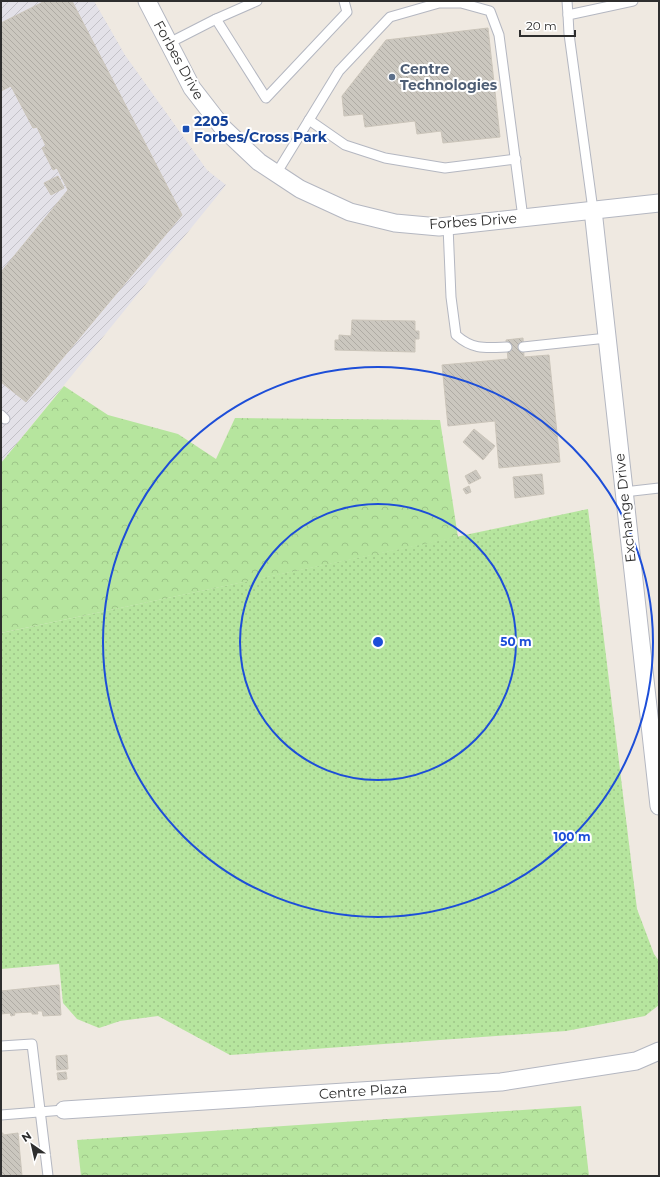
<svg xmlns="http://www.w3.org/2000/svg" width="660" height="1177" viewBox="0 0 660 1177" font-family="Montserrat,sans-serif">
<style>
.industrial{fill:url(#industrial-furrows)}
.grass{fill:url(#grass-dots)}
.forest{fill:url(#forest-crowns)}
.building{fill:url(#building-back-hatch);stroke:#cbc5ba}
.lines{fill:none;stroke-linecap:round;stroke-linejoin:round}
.service-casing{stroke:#b4b7c1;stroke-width:11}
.minor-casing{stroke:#b4b7c1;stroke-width:19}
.service{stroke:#fff;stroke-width:9}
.minor{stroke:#fff;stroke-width:17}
.ring{fill:none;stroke:#1d4ed8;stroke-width:2}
.service-dot{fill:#5c6f8a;stroke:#fff;stroke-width:1.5}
.transit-dot{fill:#1a4fb4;stroke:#fff;stroke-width:1.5}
.labels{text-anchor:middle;stroke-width:4;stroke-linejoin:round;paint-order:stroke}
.street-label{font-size:14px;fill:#2e2e2e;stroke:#fff}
.service-label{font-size:14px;font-weight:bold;fill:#4e5e75;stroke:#fff;text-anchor:start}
.transit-label{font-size:14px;font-weight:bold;fill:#164399;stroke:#fff;text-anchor:start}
.centre{fill:#1d4ed8;stroke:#fff;stroke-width:2}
.ring-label{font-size:12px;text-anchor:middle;font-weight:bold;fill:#1d4ed8;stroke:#fff;stroke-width:4;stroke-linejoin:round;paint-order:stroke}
</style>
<defs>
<pattern id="industrial-furrows" width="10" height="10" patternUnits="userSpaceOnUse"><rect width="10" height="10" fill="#e3e1e8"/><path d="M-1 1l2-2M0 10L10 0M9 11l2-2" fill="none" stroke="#c3c1c7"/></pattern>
<pattern id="grass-dots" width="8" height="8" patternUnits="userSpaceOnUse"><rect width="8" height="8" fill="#b6e59e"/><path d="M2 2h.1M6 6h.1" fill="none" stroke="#9dc588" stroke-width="1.8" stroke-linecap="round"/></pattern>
<pattern id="forest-crowns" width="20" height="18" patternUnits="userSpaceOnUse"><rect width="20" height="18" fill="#b6e59e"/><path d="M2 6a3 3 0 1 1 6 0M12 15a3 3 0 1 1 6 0" fill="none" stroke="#9dc588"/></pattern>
<pattern id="building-back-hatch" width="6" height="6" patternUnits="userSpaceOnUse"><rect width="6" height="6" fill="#cbc7bf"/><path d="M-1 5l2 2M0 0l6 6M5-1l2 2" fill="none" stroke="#afaba4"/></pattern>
</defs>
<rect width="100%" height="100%" fill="#efe9e1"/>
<!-- industrial -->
<path class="industrial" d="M1,1H94L125,55L207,170L226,185L1,463Z"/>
<!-- grass -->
<path class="grass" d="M588,509L637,909L654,954L659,961V1005L645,1016L566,1031L230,1055L158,1016L120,1021L99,1028L77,1019L63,1003L59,964L1,969V633Z"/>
<!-- forest -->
<g class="forest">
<path d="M64,386L108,415L178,434L216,459L235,418L440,420L458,537L1,633V463Z"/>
<path d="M581,1106L589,1176H81L77,1140Z"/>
</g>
<!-- building -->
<g class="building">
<path d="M45,1H72L182,215L26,402L1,382V272L68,190L57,168L53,170L42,148L46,146L37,127L33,128L11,86L1,91V23Z"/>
<path d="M488,28L500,137L443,143L441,131L417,134L415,121L365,127L363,114L344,116L342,96L386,40Z"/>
<path d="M58,176L64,188L51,195L44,183Z"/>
<path d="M352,320L415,321V331H419V339H415V352L335,350V340H339V335L351,336Z"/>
<path d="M523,338L524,357L549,355L560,462L499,468L495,421L448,426L442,365L508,359L506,340Z"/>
<path d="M474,429L495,446L483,460L463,442Z"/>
<path d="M476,470L481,478L469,484L465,476Z"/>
<path d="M542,474L544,494L515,498L513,477Z"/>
<path d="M469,486L471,492L466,494L463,489Z"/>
<path d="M59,985L61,1015L43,1016L42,1011H37L38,1014H32V1012L14,1013L15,1015L11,1016L10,1013L1,1014V991Z"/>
<path d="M67,1055L68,1069L57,1070L56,1056Z"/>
<path d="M66,1072L67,1079L58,1080L57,1073Z"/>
<path d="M1,1133H3V1135L18,1133L22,1176H1Z"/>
</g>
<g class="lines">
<!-- service casing -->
<g class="service-casing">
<g id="service">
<path d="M567,1L568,15"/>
<path d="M216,19L266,98L347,12L344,1"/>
<path d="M169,43L216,19L257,1"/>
<path d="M309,120L345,145L385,158L445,168L516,159"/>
<path d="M276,174L339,71L390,17L439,3H461L490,11L499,35L523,218"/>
<path d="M593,210L569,34L568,15L633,1"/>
<path d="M448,226L451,297L456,335C473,350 485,348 507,347"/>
<path d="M523,347L607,338"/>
<path d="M1,415L5,419"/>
<path d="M624,492L659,488"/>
<path d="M1,1046L32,1044L48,1176"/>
<path d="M1,1115L64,1110"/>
</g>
</g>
<!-- minor casing -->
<g class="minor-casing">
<g id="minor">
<path d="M147,1L192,88L223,128L259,162L300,189L350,212L395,223L439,227L659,203"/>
<path d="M593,210L659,806"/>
<path d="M64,1110L501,1082L636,1061L659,1051"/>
</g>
</g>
<!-- service -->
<use href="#service" class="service"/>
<!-- minor -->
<use href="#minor" class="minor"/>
</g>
<!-- distance rings -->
<g class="ring">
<circle cx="378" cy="642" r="138"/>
<circle cx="378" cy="642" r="275"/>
</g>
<!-- markers -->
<circle class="service-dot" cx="392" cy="77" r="4"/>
<rect class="transit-dot" x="182" y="125" width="8" height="8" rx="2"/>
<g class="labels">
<!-- street labels -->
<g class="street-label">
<text transform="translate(179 60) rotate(61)" y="5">Forbes Drive</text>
<text transform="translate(473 221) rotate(-4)" y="5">Forbes Drive</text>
<text transform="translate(625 508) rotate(-96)" y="5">Exchange Drive</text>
<text transform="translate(363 1091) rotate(-4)" y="5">Centre Plaza</text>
</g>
<!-- service labels -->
<g class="service-label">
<text x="400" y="74">Centre<tspan x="400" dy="16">Technologies</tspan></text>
</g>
<!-- transit labels -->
<g class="transit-label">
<text x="194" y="126">2205<tspan x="194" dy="16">Forbes/Cross Park</tspan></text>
</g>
</g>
<circle cx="378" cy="642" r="6" class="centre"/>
<g class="ring-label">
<text x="516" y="646">50 m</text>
<text x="572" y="841">100 m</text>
</g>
<!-- border -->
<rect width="660" height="1177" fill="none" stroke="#2e2e2e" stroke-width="4"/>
<!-- north arrow -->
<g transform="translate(32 1145) rotate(326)" stroke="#ffffff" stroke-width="3" paint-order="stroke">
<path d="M0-3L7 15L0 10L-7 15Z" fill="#2e2e2e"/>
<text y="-6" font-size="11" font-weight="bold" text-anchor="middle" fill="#2e2e2e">N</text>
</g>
<!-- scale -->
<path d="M520 30v6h55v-6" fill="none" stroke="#2e2e2e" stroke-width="2"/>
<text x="526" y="30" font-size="12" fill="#2e2e2e" stroke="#ffffff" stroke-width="3" paint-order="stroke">20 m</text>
</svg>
